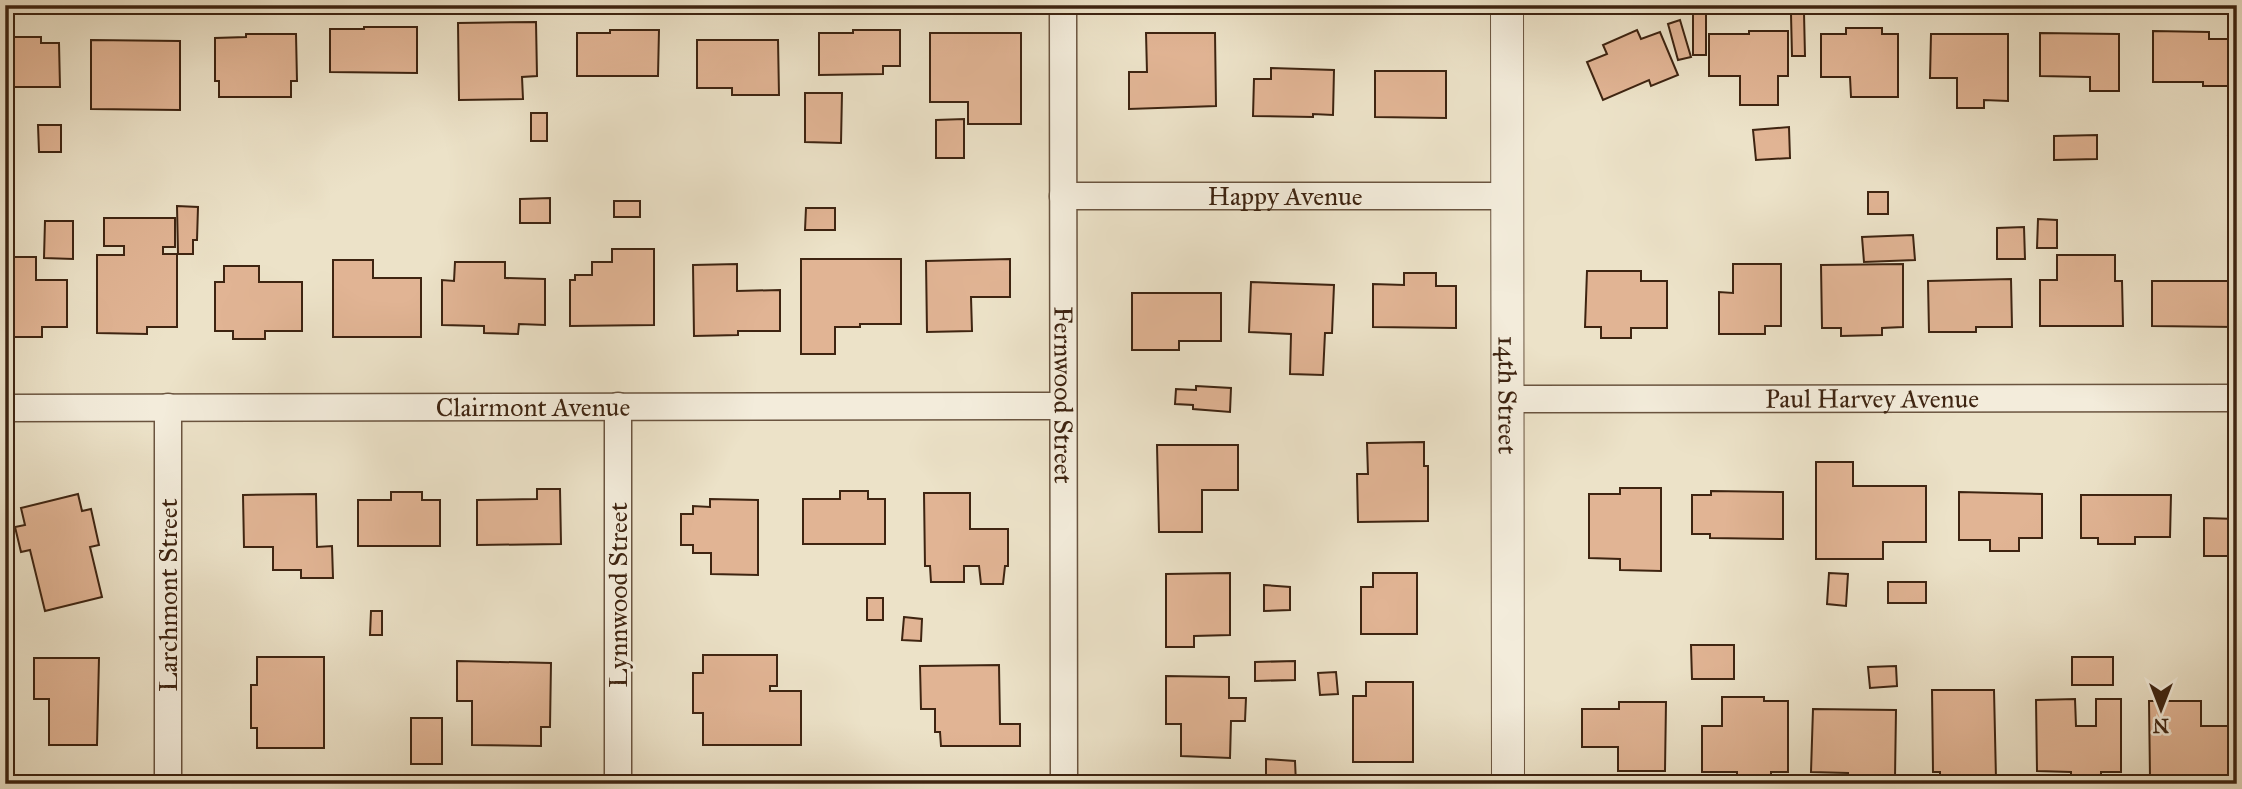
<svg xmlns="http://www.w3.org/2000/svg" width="2242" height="789" viewBox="0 0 2242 789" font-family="'IM FELL Great Primer',serif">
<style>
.building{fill:#e1b494;stroke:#3e2411;stroke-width:2}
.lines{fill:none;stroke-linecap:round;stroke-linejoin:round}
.minor-casing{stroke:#6a543f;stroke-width:29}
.tertiary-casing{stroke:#6a543f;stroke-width:34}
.minor{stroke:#f3ecdb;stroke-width:26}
.tertiary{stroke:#f3ecdb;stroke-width:32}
.labels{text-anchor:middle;stroke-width:6;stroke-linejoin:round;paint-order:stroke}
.street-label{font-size:26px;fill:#3e2411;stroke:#f3ecdb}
</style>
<rect width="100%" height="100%" fill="#ece2c8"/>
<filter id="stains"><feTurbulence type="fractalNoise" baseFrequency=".00286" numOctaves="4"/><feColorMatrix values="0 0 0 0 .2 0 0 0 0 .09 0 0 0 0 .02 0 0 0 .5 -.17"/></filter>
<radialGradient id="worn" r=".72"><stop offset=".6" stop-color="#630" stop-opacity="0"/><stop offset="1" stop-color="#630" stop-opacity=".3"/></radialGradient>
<!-- building -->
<g class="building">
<path d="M1804,13L1805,56H1792L1791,14Z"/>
<rect x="1693" y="14" width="13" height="41"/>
<path d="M1680,20L1691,57L1678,60L1668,24Z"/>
<path d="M536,22L537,76L522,77L523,99L459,100L458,23Z"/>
<path d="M364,27H417V73L330,72V29H364Z"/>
<path d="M1846,28H1882V34H1898V97H1851L1850,77H1821V34H1846Z"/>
<path d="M610,30H659L658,76H577V33H610Z"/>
<path d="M853,30H900V66H883V74L819,75V33H853Z"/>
<path d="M1637,30L1641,39L1660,32L1678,75L1651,86L1649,80L1603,100L1587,62L1607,54L1603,45Z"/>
<path d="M1749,31H1788V76H1778V105H1740V76H1709V34H1749Z"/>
<path d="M2153,31L2209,32V39H2231V86H2203V82H2153Z"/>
<path d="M930,33H1021V124H968V102H930Z"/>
<path d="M1146,33H1215L1216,106L1129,109V72H1147Z"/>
<path d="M2040,33L2119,34V91H2090V77L2040,76Z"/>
<path d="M246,34H296L297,81H291V97H219V81H215V38L246,37Z"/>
<path d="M1931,34H2008V101L1984,100V108H1957V78H1930Z"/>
<path d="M5,37H41V43H59L60,87H5Z"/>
<path d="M91,40L180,41V110L91,109Z"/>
<path d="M697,40H778L779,95H732V88H697Z"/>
<path d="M1271,68L1334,70L1333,115L1313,114V117L1253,116L1254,79H1271Z"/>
<path d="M1375,71H1446V118L1375,117Z"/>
<path d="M805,93H842L841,143L805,142Z"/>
<path d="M2229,104H2237V135H2228Z"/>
<rect x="531" y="113" width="16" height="28"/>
<path d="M964,119V158H936V120Z"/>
<path d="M38,125H61V152H39Z"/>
<path d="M1789,127L1790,158L1756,160L1753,130Z"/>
<path d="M2097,135V159L2054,160V136Z"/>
<rect x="1868" y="192" width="20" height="22"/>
<path d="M550,198V223H520V199Z"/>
<rect x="614" y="201" width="26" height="16"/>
<path d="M177,206L198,207L197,240H193V254H178Z"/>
<path d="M806,208H835V230H805Z"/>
<path d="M104,218H175V247H163V254H177V327H147V334L97,333V255H124V246H104Z"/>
<path d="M2038,219L2057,220V248H2037Z"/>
<path d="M45,221H73V259L44,258Z"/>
<path d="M2024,227L2025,259H1997V228Z"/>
<path d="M1913,235L1915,260L1864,262L1862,237Z"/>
<path d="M612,249H654V325L570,326V280H575V275H592V262H612Z"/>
<path d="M2057,255H2115V281H2122L2123,326H2040V280H2057Z"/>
<path d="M5,257H36V280H67V327H42V337H5Z"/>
<path d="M801,259H901V324H860V327H835V354H801Z"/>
<path d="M1010,259V297H971L972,331L927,332L926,261Z"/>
<path d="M333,260H373V278H421V337H333Z"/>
<path d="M455,262H505V278L545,279V325L519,324L518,334L484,333V326L442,325V280L454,281Z"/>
<path d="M737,264V291L780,290V331H738V335L694,336L693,265Z"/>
<path d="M1733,264H1781V326H1765V334H1719V292L1733,293Z"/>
<path d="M1903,264V327L1882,328V335L1841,336V328H1822L1821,265Z"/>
<path d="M224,266H259V282H302V331H265V339H233V331H215V282H224Z"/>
<path d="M1587,271H1641V281H1667V328H1631V338H1601V327H1585Z"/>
<path d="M1404,273H1436V286H1456V328L1373,327V284L1404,285Z"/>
<path d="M2011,279L2012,327H1976V332H1929L1928,281Z"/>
<path d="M2152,281H2234V327L2152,326Z"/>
<path d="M1251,282L1334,285L1332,333H1325L1323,375L1290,374L1291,334L1249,332Z"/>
<path d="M1132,293H1221V341H1179V350H1132Z"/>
<path d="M1196,386L1231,388L1230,412L1193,409V405L1175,404L1176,389L1196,390Z"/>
<path d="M1424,442V466H1428V521L1358,522L1357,474H1368L1367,443Z"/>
<path d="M1157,445H1238V490H1202V532H1159Z"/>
<path d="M1816,462H1853V486H1926V542H1883V559H1816Z"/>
<path d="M1620,488H1661V571L1620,570V559L1589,558V494H1620Z"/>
<path d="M537,489H560L561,544L477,545V500L537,499Z"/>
<path d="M840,491H868V499H885V544H803V499H840Z"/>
<path d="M1711,491L1783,492V539L1710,538V534H1692V495H1711Z"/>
<path d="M391,492H422V500H440V546H358V500H391Z"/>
<path d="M1959,492L2042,494V538H2019V551H1990V540H1959Z"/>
<path d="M924,493H970V529H1008V566H1005L1003,584H981L979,566H964V582H931L930,566H925Z"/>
<path d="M78,494L82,511L91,509L99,545L90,547L102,597L45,611L30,550L21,552L15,527L25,525L21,508Z"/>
<path d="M316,494L317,547L332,546L333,578H301V570H273V547H244L243,495Z"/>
<path d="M2081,495H2171L2170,537H2135V544H2098V538H2081Z"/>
<path d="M710,499L758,500V575L711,574V553H693V545H681V514H693V506L710,507Z"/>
<path d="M2204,518L2237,519V556H2204Z"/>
<path d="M1230,573V635L1194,636V647H1166V574Z"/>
<path d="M1373,573H1417V634H1361V587H1373Z"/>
<path d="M1829,573L1848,574L1846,606L1827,604Z"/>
<rect x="1888" y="582" width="38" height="21"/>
<path d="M1264,585L1290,587V610L1264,611Z"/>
<rect x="867" y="598" width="16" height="22"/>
<path d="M371,611H382V635H370Z"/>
<path d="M904,617L922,619L921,641L902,640Z"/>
<path d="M1691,645H1734V679H1692Z"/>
<path d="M703,655H777V686H770V691H801V745H703V713H693V673H703Z"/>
<path d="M257,657H324V748H257V728H251V685H257Z"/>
<rect x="2072" y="657" width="41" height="28"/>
<path d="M34,658H99L97,745H49V699H34Z"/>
<path d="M457,661L551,663L550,727H541V746L472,745V701H457Z"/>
<path d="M1295,661V680L1255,681V662Z"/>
<path d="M999,665L1000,724H1020V746H941L940,732H935V709H921L920,666Z"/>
<path d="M1896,666L1897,686L1870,688L1868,667Z"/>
<path d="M1336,672L1338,694L1320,695L1318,673Z"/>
<path d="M1166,676L1229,677V698H1246L1245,721H1231L1230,758L1181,756V724H1166Z"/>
<path d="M1366,682H1413V762H1353V696H1366Z"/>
<path d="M1932,690H1994L1996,779H1940V772H1933Z"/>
<path d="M1722,697H1764V701H1788V772H1771V784H1737V772H1702V726H1722Z"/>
<path d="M2075,699L2076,726H2096V699H2121V772H2101V780L2071,781V772L2037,771L2036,700Z"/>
<path d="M2149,701H2201V726H2237V777H2150Z"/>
<path d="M1619,702H1666L1665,771H1618V747H1582V709H1619Z"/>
<path d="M1813,709L1896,710L1895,778L1848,777V773L1811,772Z"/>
<rect x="411" y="718" width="31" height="46"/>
<path d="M1266,759L1295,761L1296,784H1266Z"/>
<rect x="708" y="777" width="44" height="7"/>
<rect x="925" y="778" width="62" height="6"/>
</g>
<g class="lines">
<!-- minor casing -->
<g class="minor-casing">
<g id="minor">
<path id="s1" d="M1063,5L1064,784"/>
<path id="s2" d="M1063,196H1507"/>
<path id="s3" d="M1508,399L2237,398"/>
<path d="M618,406V784"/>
<path id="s4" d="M5,408L1063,406"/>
<path d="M168,784V407"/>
</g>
</g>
<!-- tertiary casing -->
<g class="tertiary-casing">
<g id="tertiary">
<path id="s5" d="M1507,5L1508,784"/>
</g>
</g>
<!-- minor -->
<use href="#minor" class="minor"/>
<!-- tertiary -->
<use href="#tertiary" class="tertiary"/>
</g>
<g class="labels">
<!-- street labels -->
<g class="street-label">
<text dy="9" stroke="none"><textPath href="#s2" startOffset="222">Happy Avenue</textPath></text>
<text dy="9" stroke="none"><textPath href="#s1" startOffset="390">Fernwood Street</textPath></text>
<text dy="9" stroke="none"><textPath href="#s5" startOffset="390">14th Street</textPath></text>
<text dy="9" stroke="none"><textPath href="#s3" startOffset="364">Paul Harvey Avenue</textPath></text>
<text dy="9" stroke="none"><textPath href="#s4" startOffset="528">Clairmont Avenue</textPath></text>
<text transform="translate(168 595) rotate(-90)" y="9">Larchmont Street</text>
<text transform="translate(618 595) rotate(-90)" y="9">Lynnwood Street</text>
</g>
</g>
<!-- margin -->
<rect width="2242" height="789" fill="none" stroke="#ece2c8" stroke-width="28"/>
<rect x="7" y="7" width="2228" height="775" fill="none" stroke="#3e2411" stroke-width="3.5"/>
<rect x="14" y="14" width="2214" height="761" fill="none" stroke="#3e2411" stroke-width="2"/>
<!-- north arrow -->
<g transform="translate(2161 709) rotate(180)" stroke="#f3ecdb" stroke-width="5" paint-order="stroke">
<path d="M0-5L12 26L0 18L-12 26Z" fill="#3e2411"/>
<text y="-10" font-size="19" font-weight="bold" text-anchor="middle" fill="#3e2411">N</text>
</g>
<rect width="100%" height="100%" filter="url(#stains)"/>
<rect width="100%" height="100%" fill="url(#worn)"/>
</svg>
